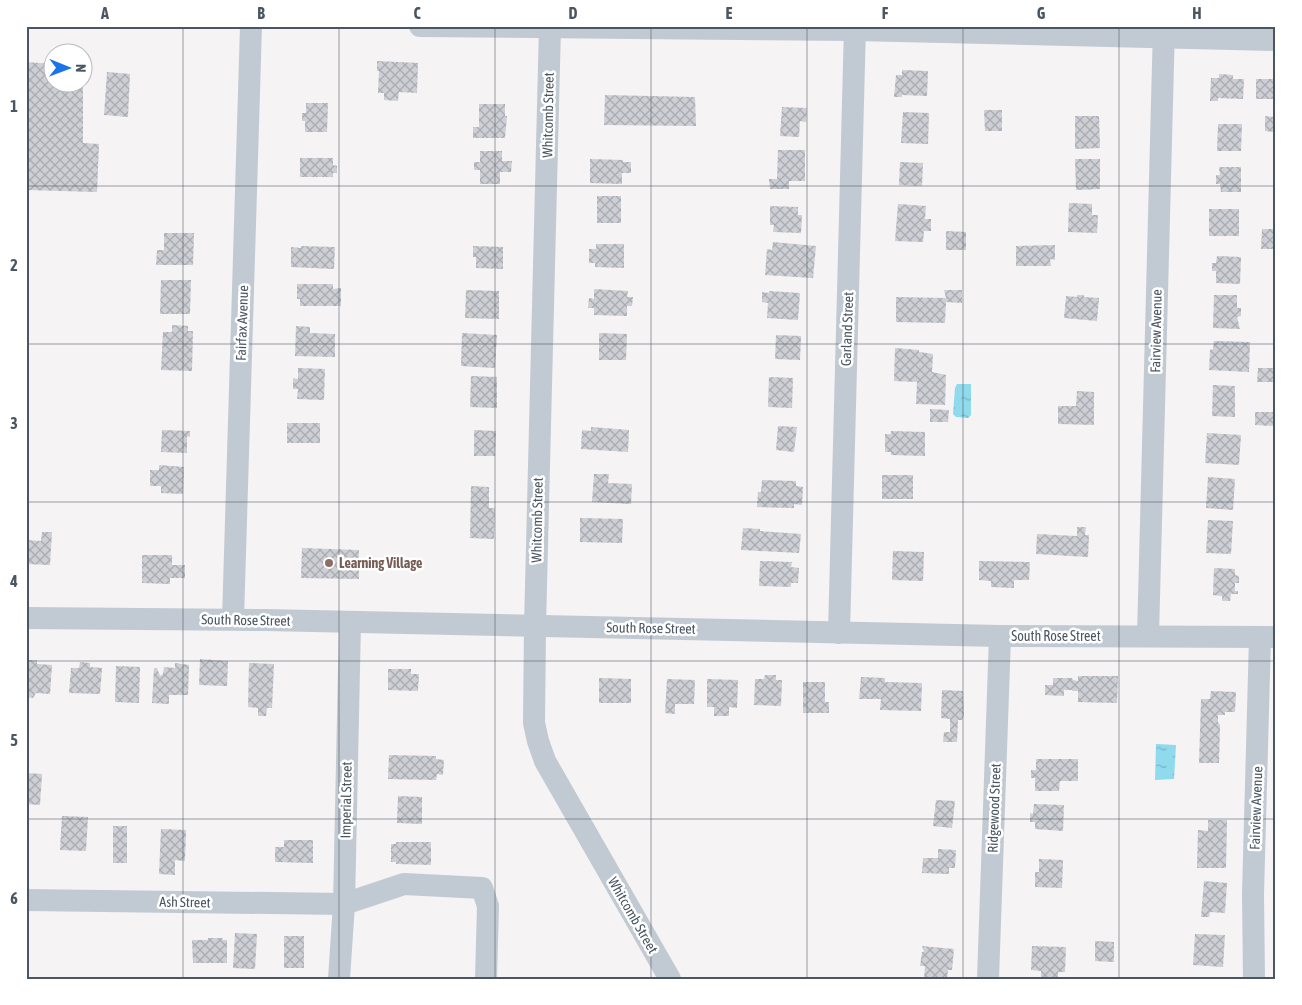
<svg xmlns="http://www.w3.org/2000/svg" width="1302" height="1005" viewBox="0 0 1302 1005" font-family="'Asap Condensed',sans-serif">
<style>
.water{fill:url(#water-ripples)}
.building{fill:url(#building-cross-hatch)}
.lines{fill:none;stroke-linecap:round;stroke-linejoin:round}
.street{stroke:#c1cad2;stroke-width:22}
.grid{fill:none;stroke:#4a5661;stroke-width:1;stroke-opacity:0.55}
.education-dot{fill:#8d6e63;stroke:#fff;stroke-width:2}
.labels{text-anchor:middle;stroke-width:5;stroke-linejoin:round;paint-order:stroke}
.street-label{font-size:14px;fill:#4a5661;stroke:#fff}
.education-label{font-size:14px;font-weight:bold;fill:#785e54;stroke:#fff;text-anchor:start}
.neatline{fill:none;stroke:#4a5661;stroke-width:2}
.grid-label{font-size:16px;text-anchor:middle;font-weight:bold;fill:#4a5661}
</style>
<defs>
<pattern id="water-ripples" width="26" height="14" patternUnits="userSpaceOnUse" patternTransform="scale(1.25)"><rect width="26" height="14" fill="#90daee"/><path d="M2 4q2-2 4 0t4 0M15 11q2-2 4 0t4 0" fill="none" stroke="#78b4c4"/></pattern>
<pattern id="building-cross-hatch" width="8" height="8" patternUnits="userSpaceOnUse" patternTransform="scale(1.25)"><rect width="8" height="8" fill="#cdcfd5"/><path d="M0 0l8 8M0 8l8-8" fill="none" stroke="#a8abb0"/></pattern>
</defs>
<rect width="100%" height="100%" fill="#f5f3f3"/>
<!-- water -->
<g class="water">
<path d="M957,384H971V415L968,418L956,417L953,414L955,388Z"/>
<path d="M1156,744L1176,745L1174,779L1155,780Z"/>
</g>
<!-- building -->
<g class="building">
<path d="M377,61L418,63L417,93L399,92L398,101L384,100V93H378L379,71H377Z"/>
<path d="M26,62L52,64V82H83V143L99,144L97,192L26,190Z"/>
<path d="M902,70L928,71L927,96L902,95V97H894L896,75H902Z"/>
<path d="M107,72L130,74L128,117L104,115Z"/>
<path d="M1219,74L1233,75V79H1244L1243,99L1218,98V101H1210L1211,78H1219Z"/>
<rect x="1256" y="79" width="20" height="20"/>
<path d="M605,95L695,97L696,126L604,125Z"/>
<path d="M306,103H328L327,132H305V121H302V113H306Z"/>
<path d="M479,104H505V116H507L505,138H473V127H479Z"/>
<path d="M782,107L807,108L806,122L800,121L799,137L780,136Z"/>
<path d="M984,110H1002V131H985Z"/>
<path d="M903,112L929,113L928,144L901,143Z"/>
<path d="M1075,116H1099L1100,148L1075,149Z"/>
<path d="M1265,116L1276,117V132L1265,131Z"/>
<path d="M1218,124H1242L1241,151H1217Z"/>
<path d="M778,150H805V181H789V189H770L769,179H777Z"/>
<path d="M480,151H502V161H512L511,172H500V184H480V170H474V162H480Z"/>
<path d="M300,158H333V165L337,166V173H333V177H300Z"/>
<path d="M590,159L623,160V162H631V173H622V184L590,183Z"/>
<path d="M1075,159H1100V189L1076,190Z"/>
<path d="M900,162L923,163L922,186L899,185Z"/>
<path d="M1219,167H1241V192H1221L1220,184H1216V175H1220Z"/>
<rect x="597" y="196" width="24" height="27"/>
<path d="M1069,203L1092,204V215H1098L1097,233L1068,232Z"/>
<path d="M898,204L926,206L925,219H931V231H924L923,242L895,241Z"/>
<path d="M770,206L798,207V215H802L801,233L773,232L774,225H770Z"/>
<rect x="1209" y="209" width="30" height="27"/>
<path d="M1262,229H1276V249H1261Z"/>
<path d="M946,231L966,232V250H946Z"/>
<path d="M164,233H194L193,265H156L157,250H164Z"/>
<path d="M773,242L816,246L813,278L765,275L767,249L772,250Z"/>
<path d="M596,244H624V268L595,267V263H589V249H596Z"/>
<path d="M1055,245V260L1050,259L1051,266H1016V246Z"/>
<path d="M301,246L335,247L334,269L291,267V247L301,248Z"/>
<path d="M473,246L503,247V269L476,268V257H473Z"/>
<path d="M1217,256L1241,257L1240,284L1216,283V271H1212V263H1216Z"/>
<path d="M161,280H191L190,314H160Z"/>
<path d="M297,284H333V289L341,288V306H300V299H297Z"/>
<path d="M594,289L628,291L627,297H633L632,306H627V316L594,315V308H588L589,298L594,299Z"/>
<path d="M466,290L499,291V319L465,318Z"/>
<path d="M944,290H962V303L946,302L945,323L896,322V297L946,298Z"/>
<path d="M769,291L800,293L798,320L767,318L768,303L762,302V292L769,293Z"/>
<path d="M1077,295H1084V297L1099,298L1097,321L1064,318L1066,296L1077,297Z"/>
<path d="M1214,295H1237V308H1241V316L1237,317L1240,329L1213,328Z"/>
<path d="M172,325L188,326V331H193L192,371L161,370L163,332H172Z"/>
<path d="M296,326L310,327V333L335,334V357L295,356Z"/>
<path d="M462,333L497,335L495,368L461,366Z"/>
<path d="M599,333L627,334L626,360H599Z"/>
<path d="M776,335L801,336L800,360L775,359Z"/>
<path d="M1214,341L1250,342L1249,372L1209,370L1210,350L1213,349Z"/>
<path d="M895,348L919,350V352L933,354L932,372L946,375L945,405L916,404L917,382L894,381Z"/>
<path d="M298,368L325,369L324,400L297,399L298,389H293V378L298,379Z"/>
<path d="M1258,368H1276V382H1257Z"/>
<path d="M471,376L497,377V408L470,407Z"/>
<path d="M769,377L793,378L792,408L768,407Z"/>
<path d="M1213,385L1235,386V417L1212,416Z"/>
<path d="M1077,391L1094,392V425L1058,424V406H1076Z"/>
<path d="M930,409L949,410L948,422H930Z"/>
<path d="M1255,412H1274V426L1255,425Z"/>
<rect x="287" y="423" width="33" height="20"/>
<path d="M778,426L797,427L794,452L776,450Z"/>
<path d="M591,427L629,430L628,452L581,449L582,430L591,431Z"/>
<path d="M162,430L190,431V437L187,436V453L161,452Z"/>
<path d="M474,430L496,431L495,456H474Z"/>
<path d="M891,431L925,432V456L891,455V452H885V434H891Z"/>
<path d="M1207,433L1241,435L1239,465L1205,463Z"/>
<path d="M159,465L184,467L183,494L161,493V486H150V470H159Z"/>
<path d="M594,474H609L608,483L632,484L631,504L592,502Z"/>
<rect x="882" y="475" width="31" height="24"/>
<path d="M1208,477L1235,479L1233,510L1206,508Z"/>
<path d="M762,480L796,481V486L803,487L802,505L794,504V508L757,507L758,492H761Z"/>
<path d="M471,486L489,487V508H495L494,539L470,538Z"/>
<path d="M580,518L623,519L622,543L580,542Z"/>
<path d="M1208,520L1233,521L1231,554L1206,553Z"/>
<path d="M1077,527H1086L1085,535H1089L1088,557L1036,554L1037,534L1077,536Z"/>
<path d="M743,528L760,529V531L801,534L799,553L741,550Z"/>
<path d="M42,532H52L50,565L26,564V540L41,541Z"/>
<path d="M302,548L359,550V579L301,578Z"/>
<path d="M893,551L924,552L923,581L892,580Z"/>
<path d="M142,555H172V565H185V578H170V584L142,583Z"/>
<path d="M760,561L792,562L791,567L799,568L798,583H791V587L759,586Z"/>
<path d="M979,561L1030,562L1029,580H1014V588L991,587V581L979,580Z"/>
<path d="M1214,568L1235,569V575L1239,576V583H1235V591H1238V594H1231L1230,601H1222V596L1213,595Z"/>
<path d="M200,659L228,661L227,686L199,685Z"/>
<path d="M26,660H37V664L52,665L50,694L36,693L33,698L26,697Z"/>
<path d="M80,662L90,663V667L102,668L100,694L69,693L71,668H79Z"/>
<path d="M175,663L189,665L188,695H169V704L152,703L154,668H157L160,676L163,674L164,667L175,668Z"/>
<path d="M249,663L274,664L272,708H267L266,716H258V708L248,707Z"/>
<path d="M116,666L140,667L139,703L115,702Z"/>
<path d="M388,669H411V674H419L418,691L388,690Z"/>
<path d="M765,675H776V680H782L781,706L754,705L755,679H764Z"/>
<path d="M1078,676H1118L1117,703L1078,702V691H1072V690H1064V696L1045,695V685H1053V678H1072L1073,680L1078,681Z"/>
<path d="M861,677L885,678V682L922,683L921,711L880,710L881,699H859Z"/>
<path d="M599,678L631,679V703H599Z"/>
<path d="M667,679L695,680L694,704H675V714L665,713Z"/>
<path d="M707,679L738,680L737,708L729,707V716H714V707H707Z"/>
<path d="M803,682H825V702H829V713H803Z"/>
<path d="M942,690L963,691L964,715L962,720H958L957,742H943L944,732H950V719L941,718Z"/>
<path d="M1211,691L1236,692L1235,712H1225V715H1218V722L1220,725L1219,763H1199L1201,699H1210Z"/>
<path d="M389,755L436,756V759L444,760L443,775L437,774L436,780L388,779Z"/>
<path d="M1036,759H1078V781H1060L1059,791H1035V778H1031V770H1036Z"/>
<path d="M26,773L42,774L40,805L26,804Z"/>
<path d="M398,796L422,797V824L397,823Z"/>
<path d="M936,800L955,801L952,828L933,826Z"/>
<path d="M1034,804L1064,805L1063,831L1035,829V822H1030V813L1033,814Z"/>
<path d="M62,816L88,817L86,851L60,850Z"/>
<path d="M1208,820H1227L1226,868H1197L1198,830L1208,831Z"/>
<rect x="113" y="826" width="14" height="37"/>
<path d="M161,829L186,830L185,861L175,860V875L159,874Z"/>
<path d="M284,840H313V863L275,862V847H284Z"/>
<path d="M396,842H431V865L396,864V862H391V844H396Z"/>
<path d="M938,849L956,850L955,868H949V874L922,873L923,858H938Z"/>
<path d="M1039,859L1063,860L1062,888L1035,887V872H1039Z"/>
<path d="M1204,881L1227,883L1225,913L1210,912L1209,917H1201Z"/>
<path d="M235,933L257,934L255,969L233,968Z"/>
<path d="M1195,934L1225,935L1223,967L1193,965Z"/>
<rect x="284" y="936" width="20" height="32"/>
<path d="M208,938H223L222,940H227V963H193L192,940H208Z"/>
<path d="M1095,941L1114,942V962L1095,961Z"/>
<path d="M922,946L954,949L952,970H948L947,979H924L925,966H920L922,952H924Z"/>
<path d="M1032,946L1066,947L1065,972H1058V979H1041V971L1031,970Z"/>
</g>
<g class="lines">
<!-- street -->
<g class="street">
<path d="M420,26L855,30L1276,40"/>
<path d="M550,26L535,626L534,723L538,741L545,761L670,979"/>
<path d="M26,618L266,620L1000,636L1276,637"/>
<path d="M233,619L251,26"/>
<path d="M839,633L855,26"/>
<path d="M1148,636L1164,26"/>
<path d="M26,900L344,904L404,884L482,888L488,906L486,979"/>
<path d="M339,979L344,904L350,622"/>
<path d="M988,979L1000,636"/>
<path d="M1254,979L1253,894L1260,637"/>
</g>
</g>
<!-- grid -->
<path class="grid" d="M183,26V979M339,26V979M495,26V979M651,26V979M807,26V979M963,26V979M1119,26V979M26,186H1276M26,344H1276M26,502H1276M26,661H1276M26,819H1276"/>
<!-- markers -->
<circle class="education-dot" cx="329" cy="563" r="5"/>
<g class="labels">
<!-- street labels -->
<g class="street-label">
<text transform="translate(548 115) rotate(-89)" y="5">Whitcomb Street</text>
<text transform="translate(242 323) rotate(-88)" y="5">Fairfax Avenue</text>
<text transform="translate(847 329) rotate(-88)" y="5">Garland Street</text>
<text transform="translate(1156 331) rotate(-89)" y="5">Fairview Avenue</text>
<text transform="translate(537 520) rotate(-89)" y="5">Whitcomb Street</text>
<text transform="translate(246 620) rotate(1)" y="5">South Rose Street</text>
<text transform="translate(651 628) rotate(1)" y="5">South Rose Street</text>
<text x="1056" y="641">South Rose Street</text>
<text transform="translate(346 800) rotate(-89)" y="5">Imperial Street</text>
<text transform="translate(994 808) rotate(-88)" y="5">Ridgewood Street</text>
<text transform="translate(1256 808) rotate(-88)" y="5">Fairview Avenue</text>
<text transform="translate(185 902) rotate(1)" y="5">Ash Street</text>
<text transform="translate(633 915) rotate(60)" y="5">Whitcomb Street</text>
</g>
<!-- education labels -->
<g class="education-label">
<text x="339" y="568">Learning Village</text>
</g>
</g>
<!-- border -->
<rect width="1302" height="1005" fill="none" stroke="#ffffff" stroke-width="55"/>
<!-- north arrow -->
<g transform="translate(68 68) rotate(91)"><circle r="24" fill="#ffffff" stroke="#b7bbc0"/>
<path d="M0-4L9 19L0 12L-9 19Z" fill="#1a73e8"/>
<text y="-8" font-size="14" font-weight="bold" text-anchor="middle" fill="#4a5661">N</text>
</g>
<rect x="28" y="28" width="1246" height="950" class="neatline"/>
<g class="grid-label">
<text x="105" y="19">A</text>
<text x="261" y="19">B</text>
<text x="417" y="19">C</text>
<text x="573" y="19">D</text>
<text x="729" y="19">E</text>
<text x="885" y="19">F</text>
<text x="1041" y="19">G</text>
<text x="1197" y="19">H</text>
<text x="14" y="112">1</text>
<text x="14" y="271">2</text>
<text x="14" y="429">3</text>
<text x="14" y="587">4</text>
<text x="14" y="746">5</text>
<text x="14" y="904">6</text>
</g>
</svg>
